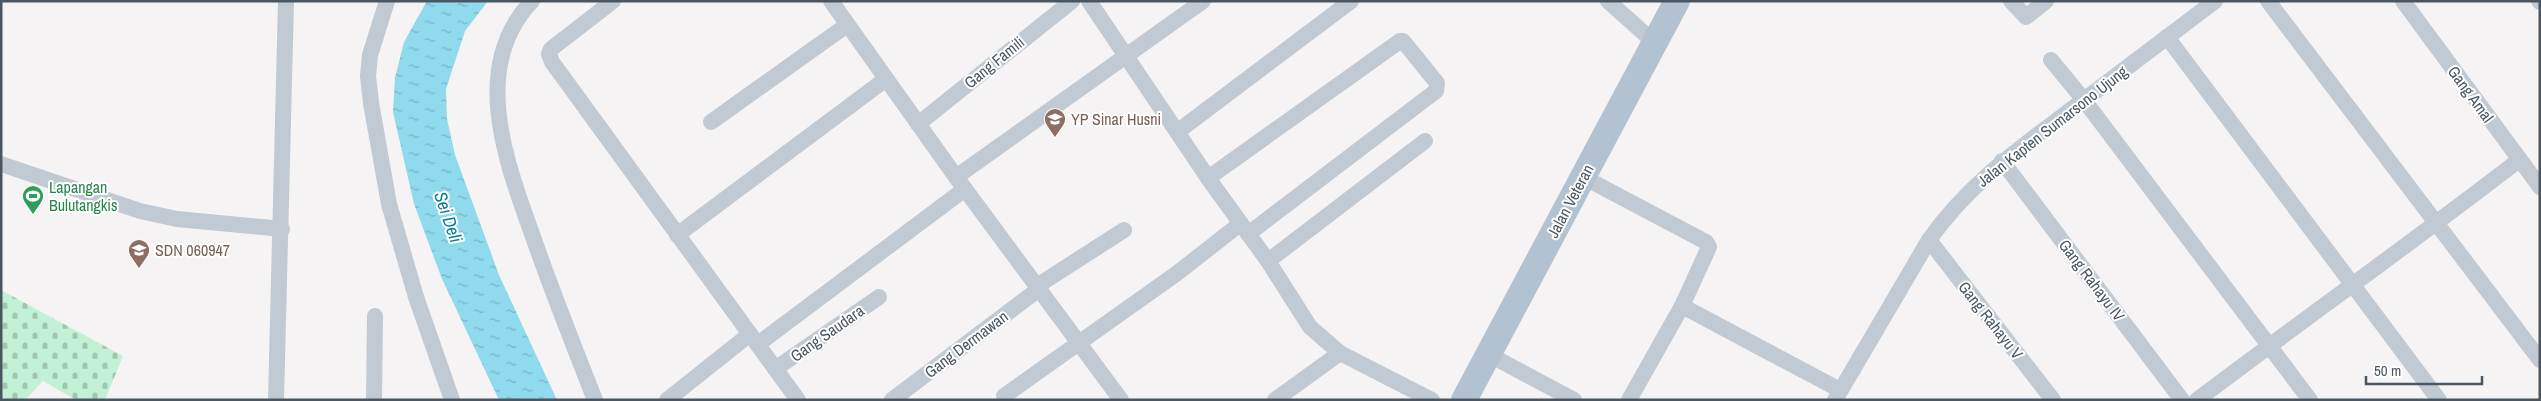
<svg xmlns="http://www.w3.org/2000/svg" width="2541" height="401" viewBox="0 0 2541 401" font-family="'Archivo Narrow',sans-serif">
<style>
.cemetery{fill:url(#cemetery-stones)}
.water{fill:url(#water-ripples)}
.lines{fill:none;stroke-linecap:round;stroke-linejoin:round}
.street{stroke:#c1cad2;stroke-width:16}
.primary{stroke:#b3c2d1;stroke-width:26}
.labels{text-anchor:middle;stroke-width:4;stroke-linejoin:round;paint-order:stroke}
.street-label{font-size:16px;fill:#4a5661;stroke:#fff}
.education-label{font-size:16px;fill:#785e54;stroke:#fff;text-anchor:start}
.leisure-label{font-size:16px;fill:#27864d;stroke:#fff;text-anchor:start}
.water-label{font-size:18px;font-style:italic;fill:#0c7c9b;stroke:#fff}
</style>
<defs>
<pattern id="cemetery-stones" width="16" height="16" patternUnits="userSpaceOnUse" patternTransform="scale(1.25)"><rect width="16" height="16" fill="#c3f1d5"/><path d="M2 7V4a2 2 0 0 1 4 0v3zM10 15v-3a2 2 0 0 1 4 0v3z" fill="#a0c6b0"/></pattern>
<pattern id="water-ripples" width="26" height="14" patternUnits="userSpaceOnUse" patternTransform="scale(1.25)"><rect width="26" height="14" fill="#90daee"/><path d="M2 4q2-2 4 0t4 0M15 11q2-2 4 0t4 0" fill="none" stroke="#78b4c4"/></pattern>
</defs>
<rect width="100%" height="100%" fill="#f5f3f3"/>
<!-- cemetery -->
<path class="cemetery" d="M1,290L123,356L105,400H76L43,381L25,400H1Z"/>
<!-- water -->
<path class="water" d="M427,1H488L465,31L446,89L447,119L455,155L499,275L557,400H499L442,279L414,204L393,112L395,78L404,42Z"/>
<g class="lines">
<!-- street -->
<g class="street">
<path d="M387,1L370,55L368,76L371,103L389,204L416,297L452,400"/>
<path d="M532,1C466,70 510,171 537,248C555,299 575,349 595,400"/>
<path d="M613,1L551,49L549,54L552,62L798,400"/>
<path d="M831,1L956,177L1121,400"/>
<path d="M1089,1L1208,178L1268,261L1310,327L1340,353L1432,400"/>
<path d="M1608,1L1655,43"/>
<path d="M2011,1L2026,17L2046,1"/>
<path d="M2268,1L2540,360"/>
<path d="M2403,1L2540,187"/>
<path d="M2539,1L2540,2"/>
<path d="M2167,37L2439,400"/>
<path d="M2051,60L2084,100L2310,400"/>
<path d="M711,122L847,25"/>
<path d="M918,124L1072,1"/>
<path d="M1177,132L1351,1"/>
<path d="M2002,161L2182,400"/>
<path d="M1,164L140,211L177,219L282,229"/>
<path d="M956,177L1203,1"/>
<path d="M1583,177L1706,242L1709,247L1682,306L1629,400"/>
<path d="M1208,178L1400,41H1403L1437,83L1436,91L1248,234"/>
<path d="M677,235L886,79"/>
<path d="M1929,240L2053,400"/>
<path d="M1268,261L1425,141"/>
<path d="M1037,286L1124,230"/>
<path d="M1682,306L1840,390"/>
<path d="M758,344L965,189"/>
<path d="M1488,354L1574,400"/>
<path d="M775,369L879,297"/>
<path d="M1004,396L1176,274L1240,224"/>
<path d="M276,400L286,1"/>
<path d="M374,400L375,316"/>
<path d="M667,400L750,334"/>
<path d="M892,400L1039,289"/>
<path d="M1275,400L1340,353"/>
<path d="M1835,400L1929,240C1970,181 2027,143 2084,100C2128,67 2171,34 2215,1"/>
<path d="M2197,400C2304,319 2413,242 2519,160"/>
</g>
<!-- primary -->
<path class="primary" d="M1464,400L1677,1"/>
</g>
<!-- icons -->
<defs>
<g id="school-pin" transform="scale(1.125)"><path d="M0 17L-7.5 6A9.5 9.5 0 1 1 7.5 6Z" fill="#8d6e63" stroke="#fff"/><path d="M0-5L7-2L0 1L-7-2ZM-4 1L0 2.5L4 1V4Q0 6-4 4Z" fill="#fff"/></g>
<g id="stadium-pin" transform="scale(1.125)"><path d="M0 17L-7.5 6A9.5 9.5 0 1 1 7.5 6Z" fill="#2e9e5b" stroke="#fff"/><path d="M0-5a6.5 5 0 1 0 0 10a6.5 5 0 1 0 0-10ZM-3.5-1.8h7v3.6h-7Z" fill="#fff"/></g>
</defs>
<g fill-rule="evenodd">
<use href="#school-pin" x="1055" y="119"/>
<use href="#stadium-pin" x="33" y="196"/>
<use href="#school-pin" x="139" y="250"/>
</g>
<g class="labels">
<!-- street labels -->
<g class="street-label">
<text transform="translate(994 62) rotate(-39)" y="6">Gang Famili</text>
<text transform="translate(2471 94) rotate(54)" y="6">Gang Amal</text>
<text transform="translate(2052 126) rotate(-38)" y="6">Jalan Kapten Sumarsono Ujung</text>
<text transform="translate(1570 201) rotate(-62)" y="6">Jalan Veteran</text>
<text transform="translate(2092 280) rotate(53)" y="6">Gang Rahayu IV</text>
<text transform="translate(1991 320) rotate(52)" y="6">Gang Rahayu V</text>
<text transform="translate(827 333) rotate(-35)" y="6">Gang Saudara</text>
<text transform="translate(966 344) rotate(-37)" y="6">Gang Dermawan</text>
</g>
<!-- education labels -->
<g class="education-label">
<text x="1071" y="125">YP Sinar Husni</text>
<text x="155" y="256">SDN 060947</text>
</g>
<!-- leisure labels -->
<g class="leisure-label">
<text x="49" y="193">Lapangan<tspan x="49" dy="18">Bulutangkis</tspan></text>
</g>
<!-- water labels -->
<g class="water-label">
<text transform="translate(448 217) rotate(71)" y="6">Sei Deli</text>
</g>
</g>
<!-- border -->
<rect width="2541" height="401" fill="none" stroke="#4a5661" stroke-width="5"/>
<!-- scale -->
<path d="M2366 376v8h116v-8" fill="none" stroke="#4a5661" stroke-width="2.5"/>
<text x="2374" y="376" font-size="15" fill="#4a5661" stroke="#ffffff" stroke-width="4" paint-order="stroke">50 m</text>
</svg>
